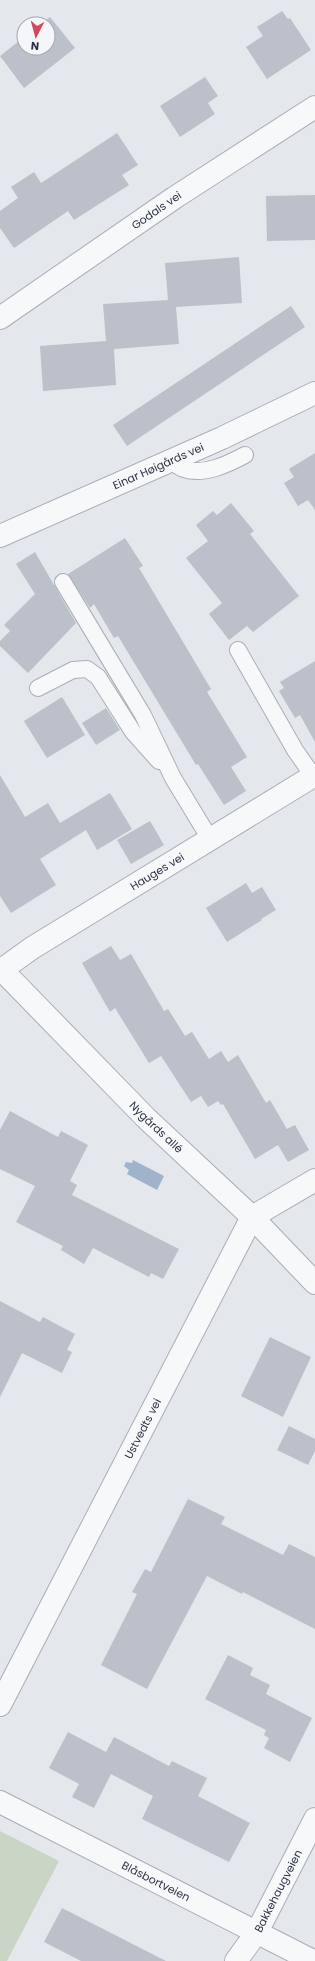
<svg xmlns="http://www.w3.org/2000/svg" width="315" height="1961" viewBox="0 0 315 1961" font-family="Poppins,sans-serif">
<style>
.green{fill:#c9d6c5}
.water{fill:#9fb4cc}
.building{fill:#bbc0ca}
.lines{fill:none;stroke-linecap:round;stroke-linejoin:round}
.service-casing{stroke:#a9aeb7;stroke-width:18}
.minor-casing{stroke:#a9aeb7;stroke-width:24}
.service{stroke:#f7f8fa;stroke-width:16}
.minor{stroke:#f7f8fa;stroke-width:22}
.labels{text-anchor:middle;stroke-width:3;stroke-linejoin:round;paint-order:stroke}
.street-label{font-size:11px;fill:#2b3445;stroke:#f4f6f9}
</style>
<rect width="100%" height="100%" fill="#e4e7ec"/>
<!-- green -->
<path class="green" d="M0,1831L59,1861L7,1961H0Z"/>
<!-- water -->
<path class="water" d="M133,1160L164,1176L157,1190L127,1174L129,1170L124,1166L126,1162L132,1163Z"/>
<!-- building -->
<g class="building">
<path d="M282,11L288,19L290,18L311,50L267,79L246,47L263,36L257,27Z"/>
<path d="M50,17L75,48L24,88L0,56L24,37V48H48V24H41Z"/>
<path d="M205,77L218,96L208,103L215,114L180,137L160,106Z"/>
<path d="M117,133L138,165L122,175L129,185L74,220L68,211L14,248L0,228V211L18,198L11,187L34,172L41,183Z"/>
<path d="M315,195V240L267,241L266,196Z"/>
<path d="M239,257L242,303L176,307L179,344L114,349L116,385L43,391L40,346L106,341L103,304L168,300L165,263Z"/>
<path d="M291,306L305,327L127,446L113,425Z"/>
<path d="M315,453V510L308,500L298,506L284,483L294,477L289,469Z"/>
<path d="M231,503L254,531L250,534L299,596L253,632L247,626L229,640L209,614L222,603L186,558L208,541L196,525L213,511L217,515Z"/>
<path d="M125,538L143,566L139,568L211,689L207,692L247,757L231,767L246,791L224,805L198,764L196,765L118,636L114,638L94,604L90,608L68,574Z"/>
<path d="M35,552L76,623L28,673L0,646V641L10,631L4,625L35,594L16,564Z"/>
<path d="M315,661V742L300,715L295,718L279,691L284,688L280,682Z"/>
<path d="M62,697L85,735L47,758L24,721Z"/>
<path d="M106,708L120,730L96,745L82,723Z"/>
<path d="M0,775L25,817L48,803L60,823L110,793L132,829L97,850L86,830L40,859L56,885L11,913L0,896Z"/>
<path d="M150,821L164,845L131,864L117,840Z"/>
<path d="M246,883L252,893L262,887L276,910L261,919L262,920L227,942L206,908Z"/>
<path d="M111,946L120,960L131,954L164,1011L168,1009L185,1036L192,1032L209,1059L221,1051L228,1062L238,1055L266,1103L270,1100L287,1129L295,1125L309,1150L288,1162L278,1145L255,1159L223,1104L221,1105L218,1101L208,1107L201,1096L191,1102L161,1056L149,1063L115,1008L110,1012L82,963Z"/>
<path d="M10,1111L58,1137L61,1131L88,1145L70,1181L77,1185L72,1195L179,1249L163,1279L151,1273L149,1277L93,1248L84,1264L61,1250L63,1246L16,1222L35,1186L0,1169V1130Z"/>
<path d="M0,1301L40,1322L43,1317L75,1334L67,1350L72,1352L62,1373L22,1353L0,1397Z"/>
<path d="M270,1337L311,1357L283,1417L241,1396Z"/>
<path d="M289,1426L315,1439V1451L308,1465L277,1450Z"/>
<path d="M188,1499L225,1517L221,1524L283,1555L289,1544L315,1557V1629L243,1592L242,1594L207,1576L147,1689L101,1665L137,1594L132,1592L145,1569L151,1572Z"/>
<path d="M228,1655L253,1668L250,1675L270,1685L266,1694L312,1718L290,1762L264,1748L269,1738L264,1735L266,1730L205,1699Z"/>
<path d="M68,1732L106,1752L114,1737L169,1766L172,1761L207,1778L198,1796L250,1823L229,1862L142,1819L153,1796L111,1774L94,1808L72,1797L79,1784L49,1768Z"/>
<path d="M62,1908L166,1961H81L44,1942Z"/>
</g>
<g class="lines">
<!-- service casing -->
<g class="service-casing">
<g id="service">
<path d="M171,461C175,463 179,468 184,469C204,476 228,464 245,455"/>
<path d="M63,582L143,715L173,778L210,839"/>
<path d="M238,650L295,750L313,776"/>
<path d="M38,688L73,670L87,669L98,677L133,732L159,761"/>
</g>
</g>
<!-- minor casing -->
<g class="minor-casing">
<g id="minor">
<path id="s1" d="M0,318L174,198L315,107"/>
<path id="s2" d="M0,536L222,438L315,393"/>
<path id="s3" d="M0,968L146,1118L252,1217L315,1283"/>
<path id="s4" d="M0,971L32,948L315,775"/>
<path id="s5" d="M0,1705L252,1217L315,1180"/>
<path id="s6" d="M0,1802L313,1961"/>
<path id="s7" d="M236,1961L257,1932L315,1819"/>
</g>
</g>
<!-- service -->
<use href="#service" class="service"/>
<!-- minor -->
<use href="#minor" class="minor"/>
</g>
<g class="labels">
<!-- street labels -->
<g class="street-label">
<text dy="4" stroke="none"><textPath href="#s1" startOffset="190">Godals vei</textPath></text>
<text dy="4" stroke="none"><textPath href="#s2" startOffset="173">Einar Høigårds vei</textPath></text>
<text dy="4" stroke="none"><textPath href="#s4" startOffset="186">Hauges vei</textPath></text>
<text dy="4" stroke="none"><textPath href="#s3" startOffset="223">Nygårds allé</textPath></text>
<text dy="4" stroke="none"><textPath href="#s5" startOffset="311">Ustvedts vei</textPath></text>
<text dy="4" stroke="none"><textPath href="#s6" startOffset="175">Blåsbortveien</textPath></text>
<text dy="4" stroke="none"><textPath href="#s7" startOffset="82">Bakkehaugveien</textPath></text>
</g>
</g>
<!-- north arrow -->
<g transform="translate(36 36) rotate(186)"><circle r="19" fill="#f4f6f9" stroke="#a4a8b1"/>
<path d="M0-3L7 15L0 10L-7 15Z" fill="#d1495b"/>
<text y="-6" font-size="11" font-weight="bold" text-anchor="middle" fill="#2b3445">N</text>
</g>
</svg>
